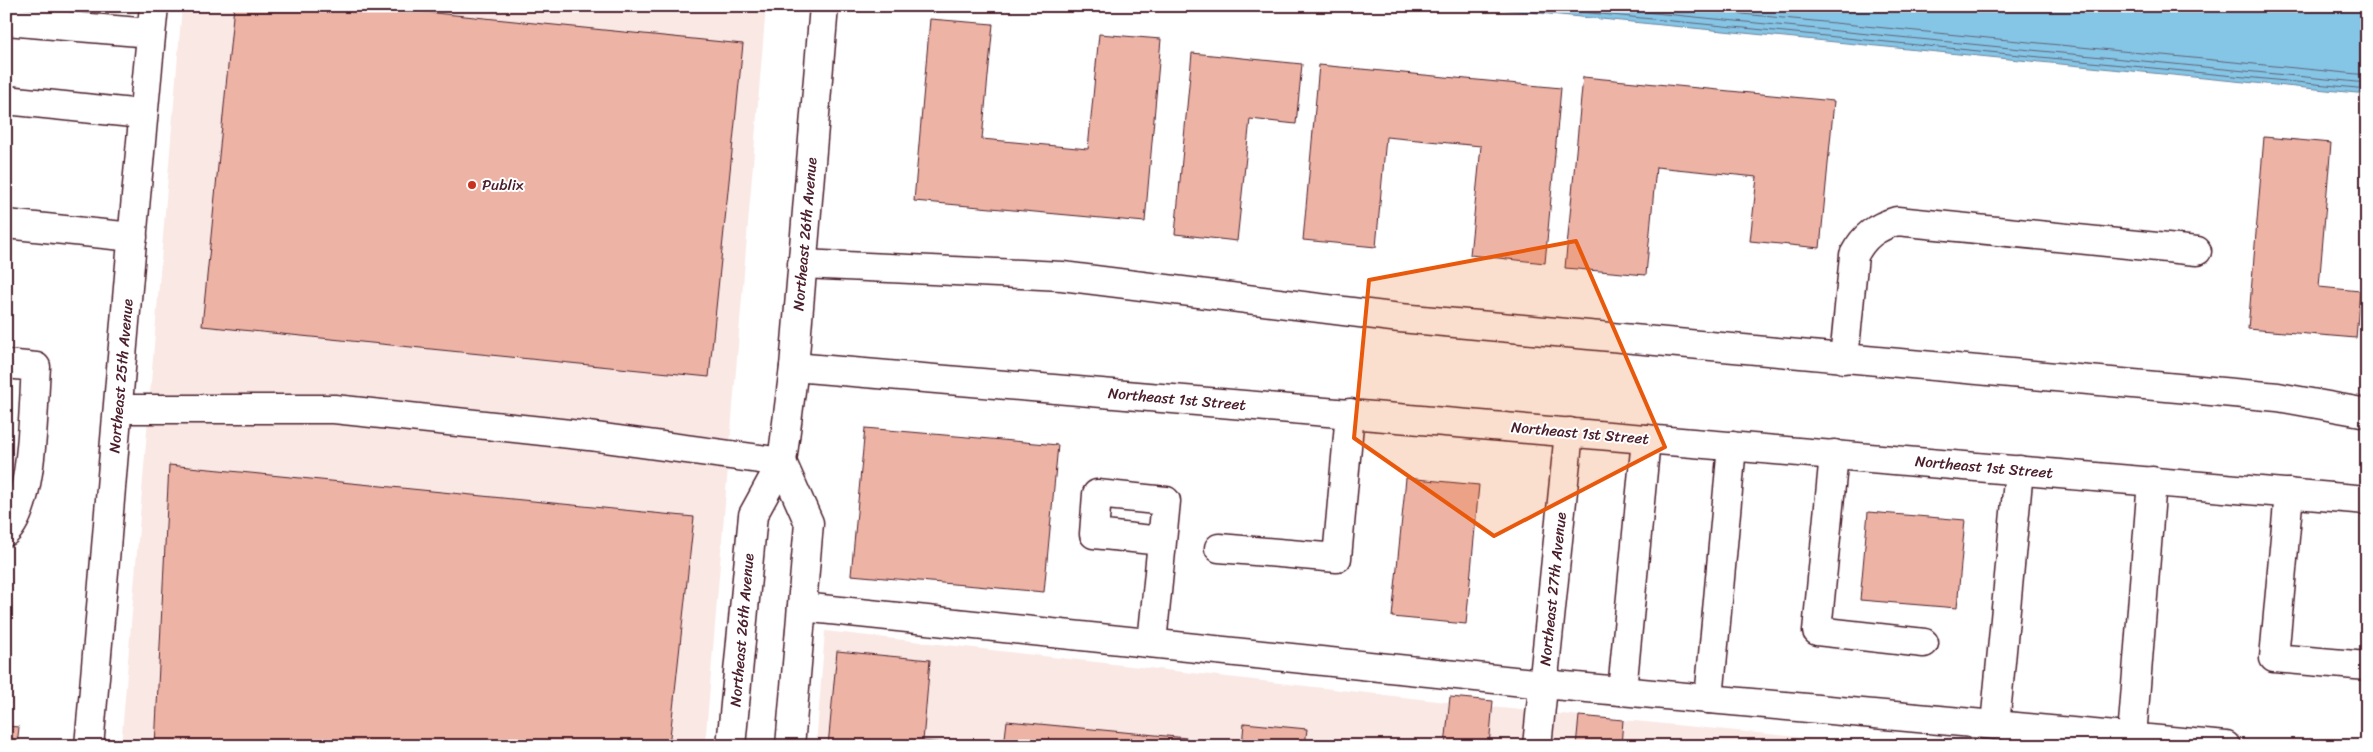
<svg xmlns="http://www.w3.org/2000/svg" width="2373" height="752" viewBox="0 0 2373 752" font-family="Sriracha,sans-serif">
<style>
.built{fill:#fae8e4}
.water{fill:#85c6e6;stroke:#6d839b}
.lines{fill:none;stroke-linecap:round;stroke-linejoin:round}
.shore{stroke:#626276;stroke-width:1}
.building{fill:#edb4a6;stroke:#4a1f2b}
.minor-casing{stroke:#4a1f2b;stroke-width:31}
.minor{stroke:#fff;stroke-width:28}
.marked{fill:#e8590c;fill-opacity:0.2;stroke:#e8590c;stroke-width:4;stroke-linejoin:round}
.poi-dot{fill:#c8321e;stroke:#fff;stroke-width:2}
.labels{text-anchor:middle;stroke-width:4;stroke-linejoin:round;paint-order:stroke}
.poi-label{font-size:15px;fill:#4a1f2b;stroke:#fff;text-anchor:start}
.street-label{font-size:15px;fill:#4a1f2b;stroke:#fff}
</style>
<rect width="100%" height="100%" fill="#fff"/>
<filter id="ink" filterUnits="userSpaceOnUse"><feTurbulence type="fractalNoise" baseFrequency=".02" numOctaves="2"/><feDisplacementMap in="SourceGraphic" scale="10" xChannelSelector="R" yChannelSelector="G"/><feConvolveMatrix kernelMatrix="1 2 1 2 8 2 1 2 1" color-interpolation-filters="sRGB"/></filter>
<g filter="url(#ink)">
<!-- built -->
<g class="built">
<path d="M182,6H766L705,746H121Z"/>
<path d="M825,631L1490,707L1891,746H816Z"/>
</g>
<!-- water -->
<path class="water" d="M1468,6H2367V94Z"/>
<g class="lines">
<!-- shore -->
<g class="shore">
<path d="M1519,6L2367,89"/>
<path d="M1583,6L2367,83"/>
<path d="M1660,6L2367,75"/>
</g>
</g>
<!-- building -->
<g class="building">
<path d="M234,6H365L743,44L709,377L202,326Z"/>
<path d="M930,19L993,24L982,139L1088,149L1099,34L1161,39L1145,222L914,201Z"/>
<path d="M1192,53L1302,64L1296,124L1250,119L1237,241L1175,234Z"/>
<path d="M1319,65L1561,88L1545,263L1470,255L1481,146L1386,137L1376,247L1303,240Z"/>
<path d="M1583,77L1834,101L1820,248L1750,241L1757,177L1656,167L1646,275L1565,268Z"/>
<path d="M2264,137L2331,143L2319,287L2360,291L2356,338L2248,329Z"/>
<path d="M865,428L1058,445L1044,592L851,575Z"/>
<path d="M169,465L694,517L669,746H155Z"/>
<path d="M1406,478L1479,485L1466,624L1392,617Z"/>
<path d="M1868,512L1965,520L1957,608L1860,600Z"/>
<path d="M837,651L930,660L923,741L973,746H828Z"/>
<path d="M1450,697L1493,701L1489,746H1445Z"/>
<path d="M1579,716L1623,720L1621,746H1576Z"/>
<path d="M1007,721L1187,738L1186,746H1004Z"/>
<path d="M1244,723L1307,729L1305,746H1242Z"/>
<path d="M6,726L19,727L17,746H6Z"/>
</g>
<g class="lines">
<!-- minor casing -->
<g class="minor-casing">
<g id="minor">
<path d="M6,21L151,33"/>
<path d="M6,100L142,114"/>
<path d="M6,224L133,237"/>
<path d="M802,264L1062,276L1400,318L2278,397L2367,413"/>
<path d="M1844,359L1854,255C1864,236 1876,227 1897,221L2197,251"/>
<path d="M6,364L36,367C33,406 34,506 6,532"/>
<path d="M794,367L2367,500"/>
<path d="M119,409H334L589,436L782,462"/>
<path d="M1834,454L1817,631L1924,643"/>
<path d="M782,462L809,523L790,746"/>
<path d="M2289,493L2274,658L2367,666"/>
<path d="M1219,548L1337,558L1350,413"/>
<path d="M802,607L1543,684L2226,746"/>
<path d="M1152,643L1166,501L1097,494L1094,534L1162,541"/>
<path d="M1622,691L1646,439"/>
<path d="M1709,699L1732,446"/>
<path d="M1995,725L2019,470"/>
<path d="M2132,737L2152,481"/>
<path d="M89,746C111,499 129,252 154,6"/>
<path d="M731,746L753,515L782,462L794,367L824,6"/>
<path d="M1537,746L1569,432"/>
</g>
</g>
<!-- minor -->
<use href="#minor" class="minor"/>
</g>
</g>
<!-- marked area -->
<path class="marked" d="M1576,241L1665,447L1494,536L1354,438L1369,280Z"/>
<!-- markers -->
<circle class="poi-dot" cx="472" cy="185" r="5"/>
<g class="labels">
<!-- poi labels -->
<g class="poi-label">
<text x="482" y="190">Publix</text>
</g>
<!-- street labels -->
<g class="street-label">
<text transform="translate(805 234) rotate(-85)" y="5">Northeast 26th Avenue</text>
<text transform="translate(121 376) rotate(-85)" y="5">Northeast 25th Avenue</text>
<text transform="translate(1177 399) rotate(5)" y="5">Northeast 1st Street</text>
<text transform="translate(1580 433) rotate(5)" y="5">Northeast 1st Street</text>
<text transform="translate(1984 467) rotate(5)" y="5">Northeast 1st Street</text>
<text transform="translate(1553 589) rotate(-84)" y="5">Northeast 27th Avenue</text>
<text transform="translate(742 630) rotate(-85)" y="5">Northeast 26th Avenue</text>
</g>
</g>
<!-- margin -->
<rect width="2373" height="752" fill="none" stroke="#fff" stroke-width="25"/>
<rect x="12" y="12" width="2348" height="727" fill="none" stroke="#4a1f2b" stroke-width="2" filter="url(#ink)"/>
</svg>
